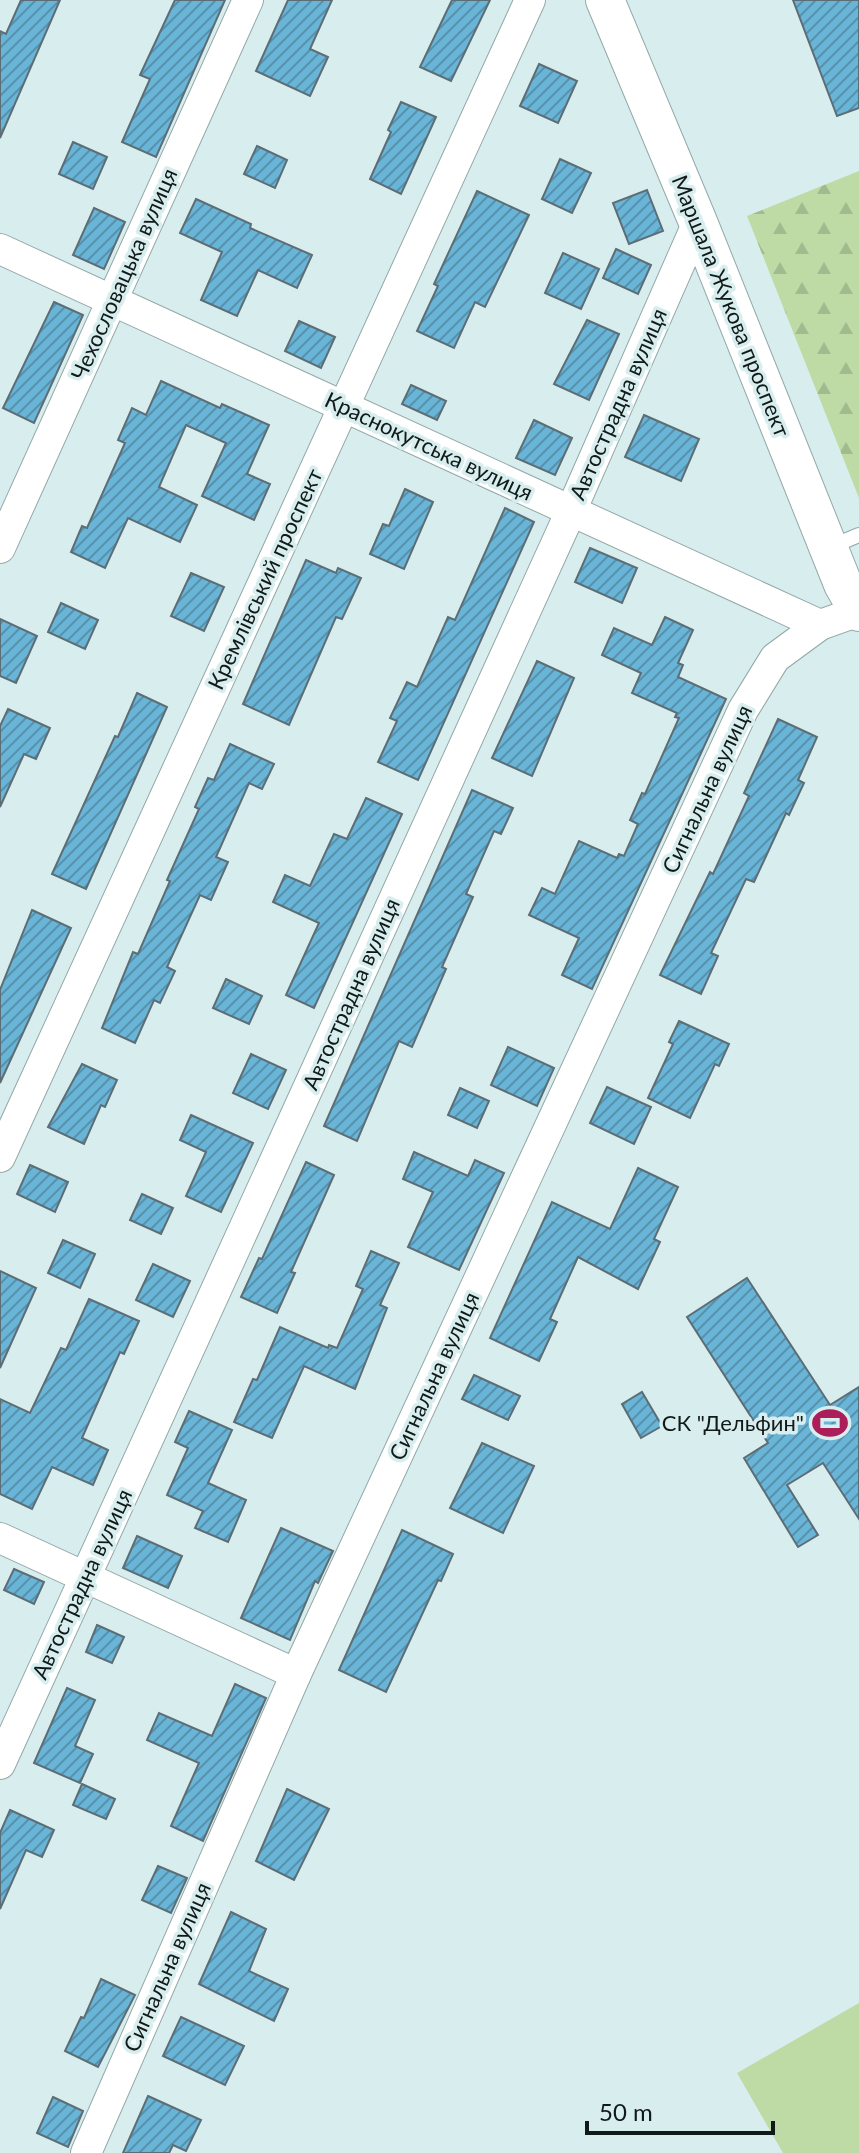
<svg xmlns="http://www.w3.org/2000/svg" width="859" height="2153" viewBox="0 0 859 2153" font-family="Lato,sans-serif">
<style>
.forest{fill:url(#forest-firs)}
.pitch{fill:#bedba6}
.building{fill:url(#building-hatch);stroke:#5c6d75;stroke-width:2}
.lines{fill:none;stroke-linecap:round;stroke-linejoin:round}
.service-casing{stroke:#93a8a8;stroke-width:16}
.minor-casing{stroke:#93a8a8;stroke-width:32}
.tertiary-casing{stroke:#93a8a8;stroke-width:40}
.service{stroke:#fff;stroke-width:14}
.minor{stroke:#fff;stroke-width:30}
.tertiary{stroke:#fff;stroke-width:38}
.labels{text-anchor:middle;stroke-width:7;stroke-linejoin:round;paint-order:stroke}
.street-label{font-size:22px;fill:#111919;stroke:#d8eeee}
.poi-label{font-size:22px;fill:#111919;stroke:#d8eeee;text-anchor:end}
</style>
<defs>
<pattern id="forest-firs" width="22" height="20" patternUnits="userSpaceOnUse" patternTransform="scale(2)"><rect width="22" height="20" fill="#bedba6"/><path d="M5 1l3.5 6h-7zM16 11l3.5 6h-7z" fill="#a2bb8e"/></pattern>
<pattern id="building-hatch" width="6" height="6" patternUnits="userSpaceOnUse" patternTransform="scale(2)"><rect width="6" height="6" fill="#69b5d8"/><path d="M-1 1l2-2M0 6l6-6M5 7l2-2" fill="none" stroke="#5592ae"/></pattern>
</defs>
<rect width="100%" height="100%" fill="#d8eeee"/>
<!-- forest -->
<path class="forest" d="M859,171V498L747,216Z"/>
<!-- pitch -->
<path class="pitch" d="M859,2003V2153H783L737,2073Z"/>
<!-- building -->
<g class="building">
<path d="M21,0H60L0,138V31L6,34Z"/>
<path d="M175,0H225L156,157L122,142L150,79L140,75Z"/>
<path d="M288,0H332L310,49L328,57L310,96L256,71Z"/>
<path d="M452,0H490L451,81L420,67Z"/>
<path d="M793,0H859V108L837,116Z"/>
<path d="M539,64L577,81L558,123L520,106Z"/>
<path d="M401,102L436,117L401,194L370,179L391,132L388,130Z"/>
<path d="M73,142L107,157L93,189L59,174Z"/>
<path d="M257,146L287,160L275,188L244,174Z"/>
<path d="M560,159L591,173L572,213L542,199Z"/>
<path d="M647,190L663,231L629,244L613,203Z"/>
<path d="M477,191L529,215L485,307L475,302L454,348L417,331L438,286L434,284Z"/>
<path d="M196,199L251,224L250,228L312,255L297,288L258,270L237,316L201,300L222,252L180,233Z"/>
<path d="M94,208L125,222L104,269L73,255Z"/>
<path d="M616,249L651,265L638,294L603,278Z"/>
<path d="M563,253L599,269L581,309L545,293Z"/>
<path d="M54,302L83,315L34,423L3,408Z"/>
<path d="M587,320L619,334L589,400L554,384Z"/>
<path d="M299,321L335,337L321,368L285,351Z"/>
<path d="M161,381L220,408L222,404L269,425L247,474L270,484L254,520L202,496L226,443L186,425L159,487L197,505L180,542L128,518L105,568L71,552L82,526L87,528L125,443L118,440L132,408L146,415Z"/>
<path d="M411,385L446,401L437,420L402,404Z"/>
<path d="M644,415L699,439L681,481L625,457Z"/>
<path d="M534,420L572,438L555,475L516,458Z"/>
<path d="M405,489L433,502L404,569L370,554L383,524L389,526Z"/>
<path d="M505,508L534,522L418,780L378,762L397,721L390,718L407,682L417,687L448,617L455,620Z"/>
<path d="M590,548L637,568L622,603L575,582Z"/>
<path d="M306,560L336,573L338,568L361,578L342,619L336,617L289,725L243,704Z"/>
<path d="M191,573L224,587L204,631L171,616Z"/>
<path d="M61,603L98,620L85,649L48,632Z"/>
<path d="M665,617L693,630L678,663L683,665L678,677L726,699L592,989L562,975L579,938L529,915L542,888L555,894L579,841L617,858L619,854L624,856L638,824L630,820L642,793L645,794L679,718L675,717L677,713L632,693L641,673L602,655L614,628L652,645Z"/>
<path d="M0,619L37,636L16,683L0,676Z"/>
<path d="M537,661L574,678L532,776L492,758Z"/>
<path d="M137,693L167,707L86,889L52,874L115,736L118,737Z"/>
<path d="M8,709L50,728L36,759L24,754L0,807V726Z"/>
<path d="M778,719L817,737L798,780L804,783L789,815L786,813L754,882L746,879L711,953L718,956L701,994L660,975L710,872L713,874L749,796L744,793Z"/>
<path d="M230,744L274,764L262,789L249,783L216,857L228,862L211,900L200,895L167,967L175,971L160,1003L154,1000L135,1043L102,1028L133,952L138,954L170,881L167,880L199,809L195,807L208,778L214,780Z"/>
<path d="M472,790L513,808L501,834L494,831L466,894L473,897L442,967L446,969L412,1047L399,1041L357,1141L324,1126Z"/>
<path d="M366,798L402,814L314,1008L286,995L319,923L273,902L285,875L310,886L334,834L347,839Z"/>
<path d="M32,910L71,928L0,1083V990Z"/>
<path d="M226,979L262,996L249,1024L213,1008Z"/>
<path d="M679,1021L729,1044L719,1066L715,1064L690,1118L648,1098L673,1044L669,1042Z"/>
<path d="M508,1047L554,1068L537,1106L491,1085Z"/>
<path d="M251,1054L286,1070L268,1109L233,1093Z"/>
<path d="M82,1064L117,1080L105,1107L101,1105L84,1144L48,1127Z"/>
<path d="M607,1087L651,1107L634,1144L590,1123Z"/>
<path d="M460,1088L489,1101L477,1128L448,1115Z"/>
<path d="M191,1115L253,1143L221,1212L186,1196L206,1152L180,1140Z"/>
<path d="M414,1152L468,1176L475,1160L504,1173L459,1270L408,1247L433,1192L403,1179Z"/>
<path d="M306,1162L334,1175L291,1272L295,1273L277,1313L241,1297L259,1258L262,1259Z"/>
<path d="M30,1165L68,1182L55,1212L17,1194Z"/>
<path d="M638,1168L678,1187L654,1239L660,1242L638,1289L578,1257L550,1319L557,1322L539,1361L490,1338L552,1202L610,1229Z"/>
<path d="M142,1194L173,1208L161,1234L130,1220Z"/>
<path d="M63,1240L95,1254L80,1288L48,1273Z"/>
<path d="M371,1251L399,1263L380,1305L387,1308L355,1389L304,1366L272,1438L234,1422L253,1379L257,1380L280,1327L328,1348L329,1345L337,1348L363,1289L356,1286Z"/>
<path d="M153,1264L190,1281L173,1317L136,1300Z"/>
<path d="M0,1271L36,1288L0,1368Z"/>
<path d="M747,1278L830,1405L859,1387V1519L823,1463L787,1485L818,1535L798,1547L744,1458L768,1443L687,1317Z"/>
<path d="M89,1299L139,1321L124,1354L120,1352L82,1438L108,1450L93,1485L52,1467L32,1509L0,1494V1399L30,1413L61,1348L66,1350Z"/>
<path d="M474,1375L520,1396L508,1420L462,1399Z"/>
<path d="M642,1392L662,1426L641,1438L622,1404Z"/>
<path d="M189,1411L232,1430L208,1483L246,1500L228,1542L195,1528L203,1511L167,1495L188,1448L175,1442Z"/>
<path d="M482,1443L534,1466L503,1533L450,1508Z"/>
<path d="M281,1528L333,1551L318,1583L315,1581L290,1640L241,1618Z"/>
<path d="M402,1530L453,1554L441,1581L438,1580L386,1692L339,1670Z"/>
<path d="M137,1536L182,1556L168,1588L123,1568Z"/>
<path d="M14,1569L44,1582L34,1604L4,1590Z"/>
<path d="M97,1625L124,1637L112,1663L86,1652Z"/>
<path d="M235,1684L266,1698L203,1841L171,1826L199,1763L147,1740L159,1713L212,1736Z"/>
<path d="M67,1688L95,1700L75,1746L93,1754L80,1783L34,1763Z"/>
<path d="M82,1784L115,1799L106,1819L73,1805Z"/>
<path d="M287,1789L329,1809L294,1880L256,1861Z"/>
<path d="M10,1810L54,1830L42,1857L26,1850L0,1909V1833Z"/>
<path d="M158,1866L187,1878L171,1913L142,1900Z"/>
<path d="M231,1912L266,1929L249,1971L288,1989L274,2021L199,1984Z"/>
<path d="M101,1979L135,1995L98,2067L65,2051L81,2017L84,2018Z"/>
<path d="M181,2017L244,2046L225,2085L163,2056Z"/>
<path d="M148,2096L201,2120L186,2151L173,2145L169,2153H123Z"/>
<path d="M53,2097L83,2111L68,2147L37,2133Z"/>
</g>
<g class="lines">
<!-- service casing -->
<g class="service-casing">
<path id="service" d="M828,548L859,535"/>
</g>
<!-- minor casing -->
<g class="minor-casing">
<g id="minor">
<path d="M0,249L820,625L859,611"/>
<path d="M0,548L248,0"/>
<path d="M0,1157L530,0"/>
<path d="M0,1538L296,1674"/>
<path d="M0,1764L571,511L698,222"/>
<path d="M86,2153L296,1674L743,710L775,658L820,625"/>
</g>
</g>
<!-- tertiary casing -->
<g class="tertiary-casing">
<path id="tertiary" d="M605,0L698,222L843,584L859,612"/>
</g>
<!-- service -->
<use href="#service" class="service"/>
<!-- minor -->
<use href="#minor" class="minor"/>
<!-- tertiary -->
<use href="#tertiary" class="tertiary"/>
</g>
<!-- icons -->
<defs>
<g id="stadium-bare" transform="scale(2.76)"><path d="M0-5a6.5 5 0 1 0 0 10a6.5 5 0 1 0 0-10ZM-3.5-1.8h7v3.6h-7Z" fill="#ac1e5a" stroke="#d8eeee" stroke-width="2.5" paint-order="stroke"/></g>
</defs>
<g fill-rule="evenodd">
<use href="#stadium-bare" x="830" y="1423"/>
</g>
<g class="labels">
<!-- street labels -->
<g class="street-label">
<text transform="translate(124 274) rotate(-66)" y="8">Чехословацька вулиця</text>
<text transform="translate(731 306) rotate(68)" y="8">Маршала Жукова проспект</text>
<text transform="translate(618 404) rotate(-66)" y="8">Автострадна вулиця</text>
<text transform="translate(429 446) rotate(25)" y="8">Краснокутська вулиця</text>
<text transform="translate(265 579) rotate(-65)" y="8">Кремлівський проспект</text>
<text transform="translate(707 789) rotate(-65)" y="8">Сигнальна вулиця</text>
<text transform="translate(351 994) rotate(-66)" y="8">Автострадна вулиця</text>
<text transform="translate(434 1376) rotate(-65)" y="8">Сигнальна вулиця</text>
<text transform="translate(82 1584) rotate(-65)" y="8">Автострадна вулиця</text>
<text transform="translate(167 1967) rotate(-66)" y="8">Сигнальна вулиця</text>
</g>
<!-- poi labels -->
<g class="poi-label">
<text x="804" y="1431">СК "Дельфин"</text>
</g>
</g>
<!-- scale -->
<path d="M587 2121v12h186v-12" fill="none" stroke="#111919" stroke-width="4"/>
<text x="599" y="2121" font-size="24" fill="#111919" stroke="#d8eeee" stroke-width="6" paint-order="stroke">50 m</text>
</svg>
